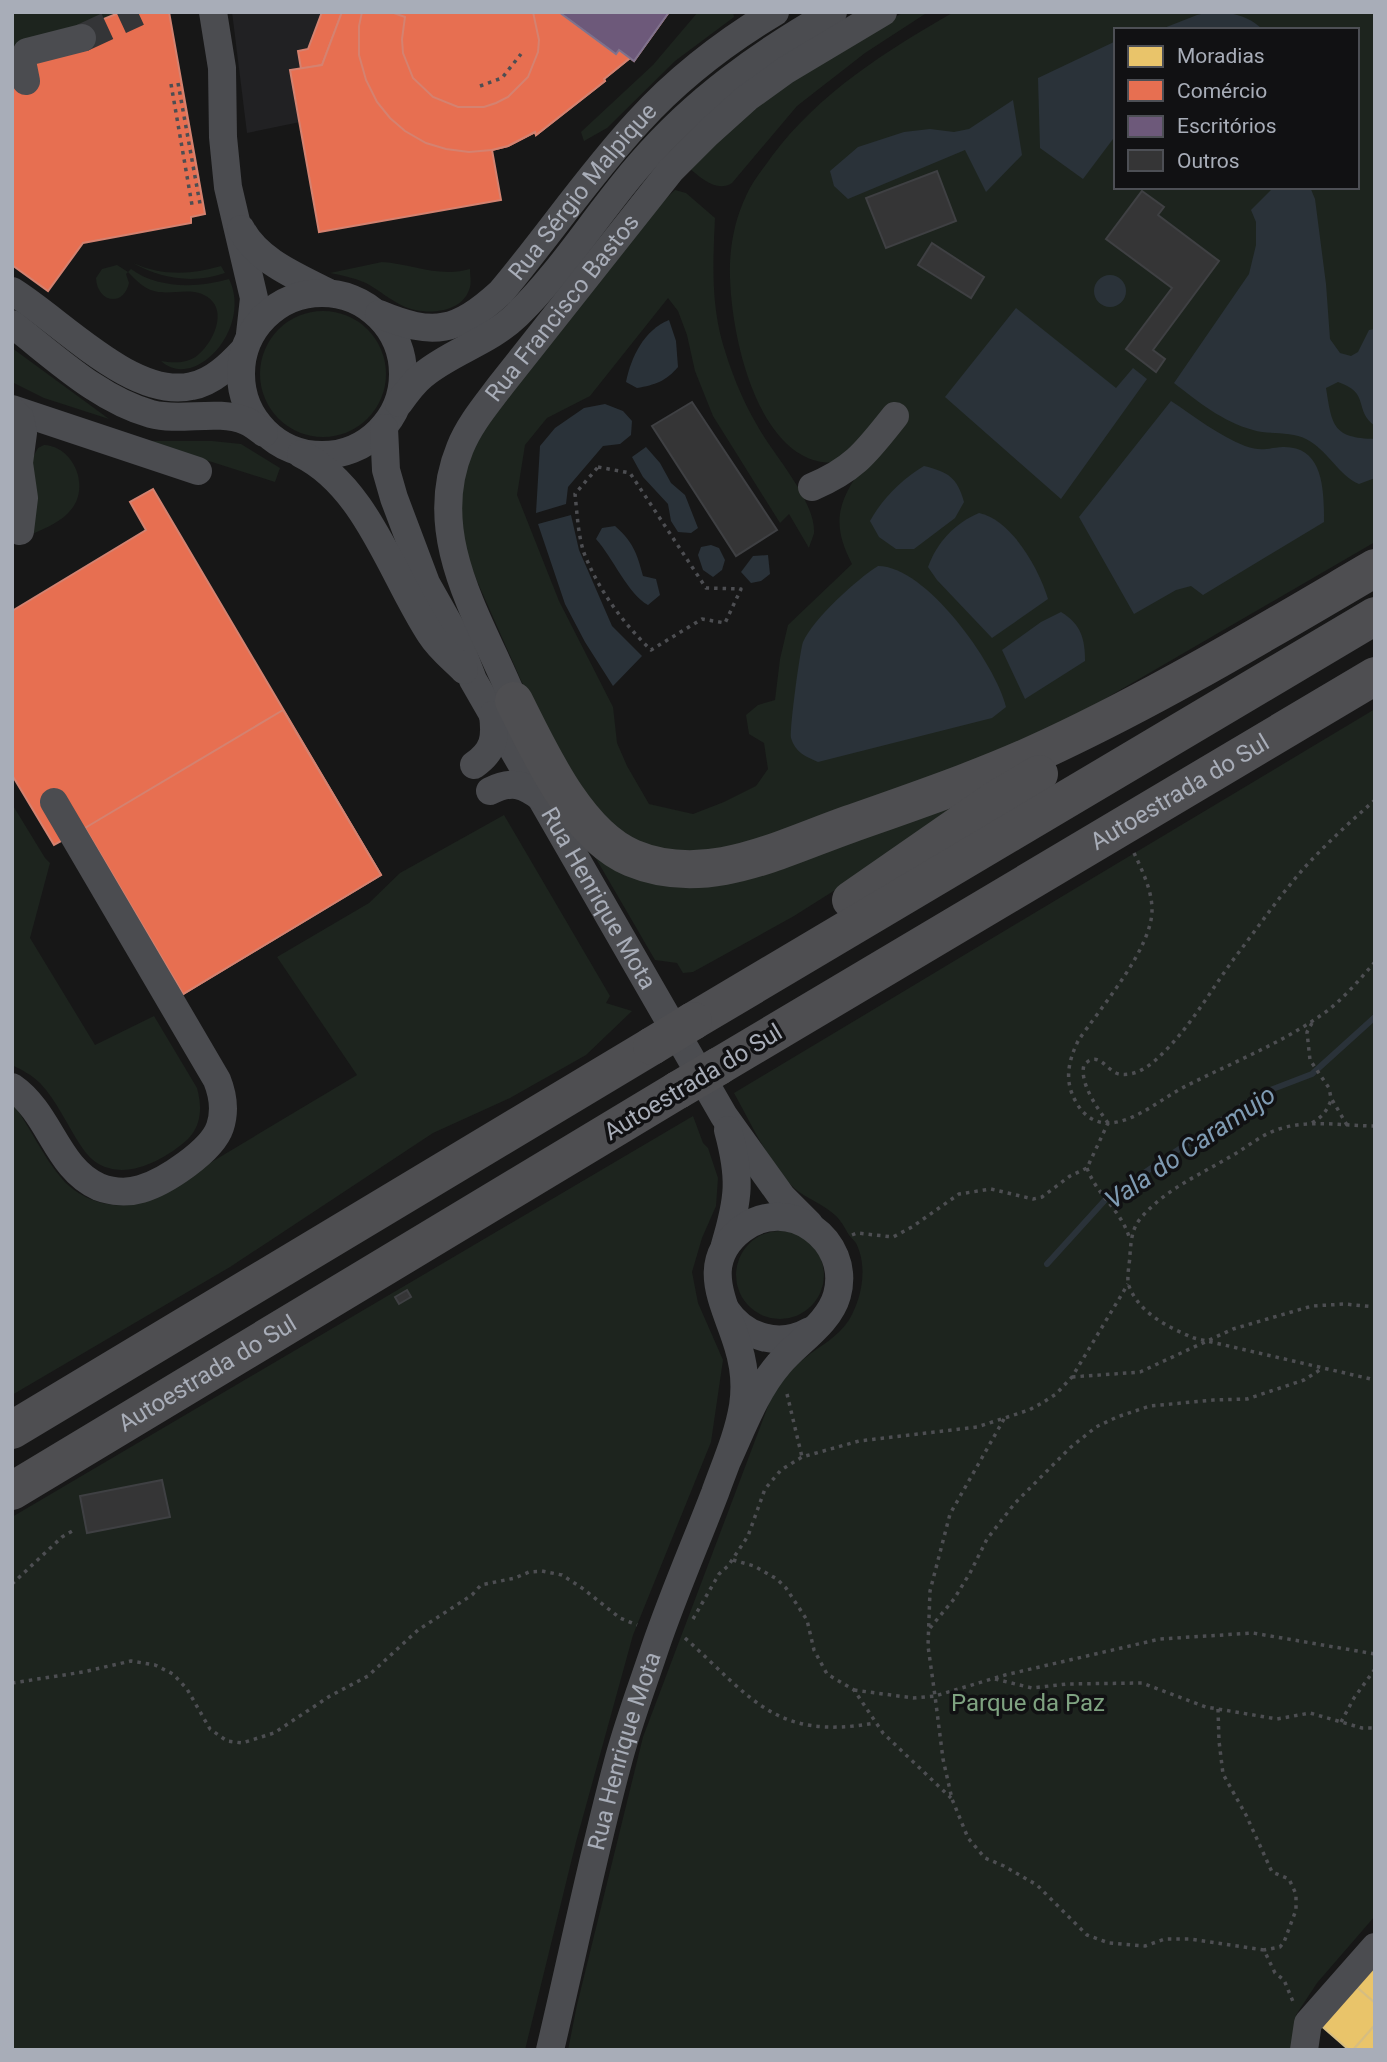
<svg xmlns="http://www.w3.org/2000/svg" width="1387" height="2062" viewBox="0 0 1387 2062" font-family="Roboto,sans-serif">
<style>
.built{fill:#212123}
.green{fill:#1d241e;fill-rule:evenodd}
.water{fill:#2a3239}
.homes{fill:#e9c46a;stroke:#d6bd81;stroke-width:2}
.shops{fill:#e76f51;stroke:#d48270;stroke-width:2}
.offices{fill:#6d597a;stroke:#7f728d;stroke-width:2}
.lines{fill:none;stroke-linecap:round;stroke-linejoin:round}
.stream{stroke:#2a3239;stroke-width:6}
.building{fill:#353536;stroke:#3f4043;stroke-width:2}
.minor-tunnel{stroke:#343537;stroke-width:28;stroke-dasharray:28 14;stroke-linecap:butt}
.path{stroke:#4d4e52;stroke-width:3.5;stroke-dasharray:3.5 5;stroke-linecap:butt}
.minor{stroke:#4b4c50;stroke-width:28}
.highway{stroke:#4e4e51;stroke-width:38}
.highway-bridge{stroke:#4e4e51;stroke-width:38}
.labels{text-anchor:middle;stroke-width:7;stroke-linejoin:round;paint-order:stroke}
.street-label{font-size:24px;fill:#a8adb8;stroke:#111113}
.park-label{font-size:24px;fill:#7fa381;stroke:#111113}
.water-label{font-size:26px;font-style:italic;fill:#7f9bb3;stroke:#111113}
</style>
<rect width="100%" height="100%" fill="#171717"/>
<!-- built -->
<path class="built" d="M232,12H342L300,122L247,133Z"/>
<!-- green -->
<g class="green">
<path d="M12,12H121L12,56Z"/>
<path d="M698,12H733L734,17L675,61L607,128L584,141L581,132L653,65Z"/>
<path d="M904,12H928L865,53L797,106L732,183C717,193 701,178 689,168L743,115L842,48Z"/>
<path d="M954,12H1375V542L1096,704L993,758L769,841L672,855L613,832L573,784L531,703L477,581L461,539L462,479L474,444L513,384L656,208L675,190L686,193L715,218C713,259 711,301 722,341C730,369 742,400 757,425C772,453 816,501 814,533C813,537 810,544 809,548L789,514L780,523L713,416L695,371L687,335L678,311L668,298L590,396L547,418L525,445L517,495L559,601L613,707L617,743L627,766L649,804L693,814L724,802L756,786L768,769L764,743L749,734L746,715L758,705L775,700L780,659L788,625L852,564C828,518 841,496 870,457C854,460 833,465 817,461C751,444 728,320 730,263C731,240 736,217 746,196C752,182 763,169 772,156C819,93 886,51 954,12ZM1116,30H1357V187H1116Z"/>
<path d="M382,262C412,264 440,278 470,269C470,276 472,284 469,290C460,315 422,315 403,306C390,300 379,290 366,283C354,278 342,275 330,273Z"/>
<path d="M133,263C162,276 191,275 221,266L225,273C194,284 161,279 133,263Z"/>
<path d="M117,265L128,272L131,269C158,289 198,288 229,279C253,328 195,392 161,361C173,363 187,364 198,355C216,340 231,303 199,293C184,289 169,295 154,291C143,288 136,280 128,272L126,274L129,283C123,308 97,302 96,278L102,269Z"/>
<circle cx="323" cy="374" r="63"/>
<path d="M12,348L109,419L44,398L12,382Z"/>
<path d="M146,441H212L241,444L280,468L275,482Z"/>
<path d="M44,445C70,446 87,478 76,502C67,520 48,527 32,534V459L38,448Z"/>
<path d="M1375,709V1916L1317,1983L1296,2015L1291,2050H568L577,2005L643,1737L773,1393C782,1379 791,1368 805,1358C821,1345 837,1338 849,1320C862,1298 868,1267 856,1243C854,1240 851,1238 849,1235C843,1225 840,1218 830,1211C817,1201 801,1196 790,1184C766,1158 751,1123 734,1093Z"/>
<path d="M12,804L45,858L50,863L30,938L95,1045L154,1016L197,1088C202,1106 202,1125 188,1139C158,1166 108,1189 81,1146C67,1125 57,1101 40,1083C32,1075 22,1070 12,1065Z"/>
<path d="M952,808L870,868L794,916L693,972L683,973L677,963L655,960L591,850L619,868Z"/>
<path d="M504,815L610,996L606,1003L632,1011L586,1055L510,1098L433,1133L230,1267L12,1395V1102C30,1127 43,1157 63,1180C84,1203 120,1212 148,1200L357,1075L277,957L369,903L400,873Z"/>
<path d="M693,1116L703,1143L708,1148L718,1178L716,1206L702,1238L692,1272L698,1303L723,1360L711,1442L633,1635L576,1842L525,2050H12V1517Z"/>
<circle cx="780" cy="1275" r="44"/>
</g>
<!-- water -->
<g class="water">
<path d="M1210,12C1231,12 1248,15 1263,30L1164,28L1197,15Z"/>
<path d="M1116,41V135L1083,179L1040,148L1038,78Z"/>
<path d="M1013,100L1022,155L986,192L965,150L848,199L834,186L830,171L858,147L904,132L930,129L954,132L969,129Z"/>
<path d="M1274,187H1310L1315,199L1326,284L1330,339L1340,353L1351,356L1358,352L1369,330L1375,329V426C1353,410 1371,393 1338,382L1326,388C1332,426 1333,438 1375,439V478L1359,484C1338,475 1328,450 1306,439C1292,431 1269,435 1253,430C1223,422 1197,401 1174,383L1249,274L1256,245V222L1251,210Z"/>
<circle cx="1110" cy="291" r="16"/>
<path d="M1016,308L1116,388L1133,368L1147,379L1061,499L945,397Z"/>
<path d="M669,320L676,341L678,367C666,381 655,385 637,388L626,382C631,357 644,330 669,320Z"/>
<path d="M1171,401C1194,416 1219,436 1245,446C1262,452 1267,448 1283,447C1324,446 1324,491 1324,522L1203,595L1191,586L1176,590L1134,614L1079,517Z"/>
<path d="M605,404L623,411L632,421L631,435L620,444L603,446L568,487L566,504L536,513L540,446L555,428L584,408Z"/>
<path d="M646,447L660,463L671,483L685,495L698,528L691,533L678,532L671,521L668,504L643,477L632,457Z"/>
<path d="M924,466C948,472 957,477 964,502L955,518L914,549H896L879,537L870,521C882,499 902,479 924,466Z"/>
<path d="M979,513C1012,520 1039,569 1048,599L992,638L937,580L928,567C937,542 955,523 979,513Z"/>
<path d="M571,515L579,550L612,626L642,656L613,686L585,642L565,604L538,524Z"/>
<path d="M615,526C633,542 637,553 643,576L656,579L660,595L648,605C628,594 613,558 596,539L602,528Z"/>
<path d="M711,545L719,548L725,560L722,570L713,577L703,570L698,555L701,547Z"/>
<path d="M768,555L770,574L761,581L751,583L741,572L753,556Z"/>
<path d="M878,566C926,566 995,663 1006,707L992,718L818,762C806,757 795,752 791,738C789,731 800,650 803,642C813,619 857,579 878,566Z"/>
<path d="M1061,612C1081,624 1085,639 1085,661L1025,699L1002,650L1041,622Z"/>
</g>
<!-- homes -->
<g class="homes">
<path d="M1375,1959V2003L1353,1984Z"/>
<path d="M1353,1984L1375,2003V2025L1353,2050H1349L1318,2023Z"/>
<path d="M1375,2025V2050H1353Z"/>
</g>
<!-- shops -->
<g class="shops">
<path d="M121,12H169L205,214L191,217V223L83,243L48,291L12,265V56Z"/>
<path d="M322,12H342L322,65L301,69L298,51L308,49Z"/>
<path d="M342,12H669L634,61L630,58L604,79L605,81L536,135L535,132L508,146L492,150L501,200L319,232L290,70L322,65Z"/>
<path d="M362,12H391L405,17L402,39L403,53L413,78L433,97L458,107H484L496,103L508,97L528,77L538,52L539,40L533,12H559L616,54L619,50L630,58L604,79L605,81L536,135L535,132L508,146L492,150L469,152L446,149L426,143L405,131L390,118L377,102L366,80L359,55V26Z"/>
<path d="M153,489L381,875L183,994L85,828L54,845L12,775V611L146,530L130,502Z"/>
<path d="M283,710L381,875L183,994L85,828Z"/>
</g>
<!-- offices -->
<path class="offices" d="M559,12H669L634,61L619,50L616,54Z"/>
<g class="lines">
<!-- stream -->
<path class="stream" d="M1047,1264L1106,1199L1260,1094L1312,1074L1375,1017"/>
</g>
<!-- building -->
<g class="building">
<path d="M937,171L956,221L886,248L866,198Z"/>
<path d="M1142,191L1164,207L1158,215L1219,261L1153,350L1165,359L1156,372L1126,349L1172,288L1106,239Z"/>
<path d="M932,243L984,277L971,298L918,265Z"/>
<path d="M692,402L777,530L736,556L652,426Z"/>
<path d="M407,1290L411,1297L399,1304L395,1297Z"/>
<path d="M162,1480L170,1517L87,1533L80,1496Z"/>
</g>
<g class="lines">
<!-- minor-tunnel -->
<path class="minor-tunnel" d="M82,38L138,12"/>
<!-- path -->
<g class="path">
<path d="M178,83L200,204"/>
<path d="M171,84L192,205"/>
<path d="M480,86L502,78L521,54"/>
<path d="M598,467L630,473L706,588L741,589L725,623L702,619L651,650C623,623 599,591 584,553C578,535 577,512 575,494Z"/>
<path d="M1134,853C1142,870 1152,890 1152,910C1152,949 1100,1008 1078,1041C1068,1062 1064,1081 1076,1102C1083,1115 1095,1124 1110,1123C1137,1121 1162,1098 1186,1086C1233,1062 1283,1043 1327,1011C1345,997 1360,979 1375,962"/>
<path d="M1312,1023L1307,1032L1310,1060L1329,1088L1331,1098L1347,1125"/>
<path d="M1108,1123C1098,1109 1079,1083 1084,1065C1099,1049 1106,1071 1119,1074C1136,1077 1151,1065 1162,1054C1193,1024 1213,986 1239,952C1261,923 1282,893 1305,867C1327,843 1351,821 1375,800"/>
<path d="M1312,1123C1322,1117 1327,1111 1331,1100"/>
<path d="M1375,1126C1343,1126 1310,1119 1279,1129C1260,1135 1245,1149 1228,1158C1197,1176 1163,1191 1140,1219C1132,1229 1131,1241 1130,1254C1130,1263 1126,1277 1129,1286C1139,1313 1169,1328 1194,1338L1375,1380"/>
<path d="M1087,1168C1097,1196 1122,1210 1130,1240"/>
<path d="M852,1235L857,1233L893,1237L912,1227L959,1194L991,1189L1033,1199L1042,1197L1070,1176L1087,1168L1108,1123"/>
<path d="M1072,1377L1140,1372L1233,1329L1312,1306L1345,1304L1375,1307"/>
<path d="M787,1394L802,1457"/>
<path d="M1004,1419L950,1514L930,1591L928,1646L935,1696L1005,1675L1160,1639L1253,1633L1375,1654"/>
<path d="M733,1560L754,1566L777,1579L786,1588L807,1620L814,1650L827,1674L854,1690L883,1733L951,1798"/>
<path d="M12,1584L62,1537L76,1529"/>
<path d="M693,1619L719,1574L728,1566L748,1536L765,1489L781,1470L802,1457L859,1441L977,1427L1029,1410L1042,1403L1056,1394L1072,1377L1128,1284"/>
<path d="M930,1628L954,1599L970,1573L987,1539L1015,1503L1071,1447L1096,1427L1117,1417L1150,1406L1213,1400L1247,1399L1304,1380L1323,1368"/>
<path d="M685,1638C752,1698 775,1741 875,1723"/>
<path d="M995,1679L1032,1688L1067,1684L1142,1683L1206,1707L1277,1719L1310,1713L1362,1728H1375"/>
<path d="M12,1683L83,1672L131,1661L155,1665L173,1674L187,1689L210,1729L227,1741L242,1743L274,1733L330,1696L368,1676L418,1630L472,1595L481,1585L515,1578L529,1572L542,1571L562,1575L582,1588L620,1618L637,1625"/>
<path d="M854,1690L913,1698L935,1696L943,1759L952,1799L968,1838L985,1858L1004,1866L1037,1885L1087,1935L1109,1943L1145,1946L1165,1939H1190L1264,1950L1275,1973L1284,1980L1294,2004"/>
<path d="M1218,1709L1219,1741L1223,1774L1246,1815L1272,1872L1289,1879L1296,1894V1910L1284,1942L1280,1947L1264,1950"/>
<path d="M1341,1722L1354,1698L1375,1669"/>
</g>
<!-- minor -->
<g class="minor">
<path d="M213,12L222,68L223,137L228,187L254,298L250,334"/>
<path d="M26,81L22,61L27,52L82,38"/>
<path d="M241,229C258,261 296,276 327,292"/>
<path d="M12,291C61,321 133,400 192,386C213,382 230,365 244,350"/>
<circle cx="322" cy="374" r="81"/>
<path id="s1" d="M379,314C434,337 457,332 501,292C548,236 589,175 638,122C678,78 725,42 775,12"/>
<path d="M12,324C55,357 98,399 151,414C181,422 217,409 246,421C253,424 259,429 264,433"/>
<path d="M399,403C406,393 413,383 423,375C452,351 489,342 517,315C564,269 598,212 641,163C695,100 761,53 833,12"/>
<path d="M12,409L198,471"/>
<path d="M12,410L20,418L23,433L19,463L24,498L20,531"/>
<path id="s2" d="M384,428L386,470L394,498L426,583L457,638L473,680L724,1116L782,1197L809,1224"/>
<path d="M301,454C367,487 392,576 431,635C439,648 453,659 464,670"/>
<path d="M812,487C855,469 867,451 895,416"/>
<path id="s3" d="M514,701C481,620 423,537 460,448C469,425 486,405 501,385L671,170L707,134L747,98L786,70L883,12"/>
<path d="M474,765C494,751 496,738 493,715"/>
<path d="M490,791C512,780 523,784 542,798"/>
<path d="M12,1087C51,1114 56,1168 99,1187C112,1192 128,1193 141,1189C165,1182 212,1151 220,1127C225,1112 223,1095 217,1080L54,802"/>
<path d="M725,1245C739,1198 741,1178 728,1130"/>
<path d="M726,1310C745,1338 780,1348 810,1331"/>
<path id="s4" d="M550,2050C573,1953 593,1854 619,1758C629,1721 643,1684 655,1648C673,1595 695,1545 715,1493C725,1465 738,1436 743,1406C746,1386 744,1365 738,1346C726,1305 697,1263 742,1229C788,1194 852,1240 837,1295C829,1324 797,1342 779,1364C755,1392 742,1429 727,1461"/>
<path d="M1304,2050L1308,2023L1375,1947"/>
</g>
<!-- highway -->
<g class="highway">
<path d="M514,701C540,753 577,835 632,858C706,889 779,849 850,824C918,800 986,777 1052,746C1163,694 1269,630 1375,568"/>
<path d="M851,900L995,800L1039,774"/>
<path d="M693,1021L1375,616"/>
<path id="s5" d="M719,1066L1375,676"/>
<path d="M12,1430L652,1046"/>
<path id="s6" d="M12,1491L678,1090"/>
</g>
<!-- highway-bridge -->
<g class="highway-bridge">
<path d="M652,1046L693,1021"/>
<path d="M678,1090L719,1066"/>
</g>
</g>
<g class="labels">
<!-- street labels -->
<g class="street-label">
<text dy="8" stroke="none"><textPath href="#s1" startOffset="264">Rua Sérgio Malpique</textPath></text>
<text dy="8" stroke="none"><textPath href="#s3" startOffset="441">Rua Francisco Bastos</textPath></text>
<text dy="8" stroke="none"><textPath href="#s5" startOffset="536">Autoestrada do Sul</textPath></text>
<text dy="8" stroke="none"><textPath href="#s2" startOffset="522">Rua Henrique Mota</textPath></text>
<text transform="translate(693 1082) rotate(-31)" y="8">Autoestrada do Sul</text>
<text dy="8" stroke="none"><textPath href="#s6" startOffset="228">Autoestrada do Sul</textPath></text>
<text dy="8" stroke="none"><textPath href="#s4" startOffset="308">Rua Henrique Mota</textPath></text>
</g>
<!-- park labels -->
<g class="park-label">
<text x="1028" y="1711">Parque da Paz</text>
</g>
<!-- water labels -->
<g class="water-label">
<text transform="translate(1190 1147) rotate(-34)" y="9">Vala do Caramujo</text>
</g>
</g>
<!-- border -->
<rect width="1387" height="2062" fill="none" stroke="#a8adb8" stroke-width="28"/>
<!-- legend -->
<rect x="1114" y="28" width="245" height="161" fill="#111113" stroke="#4d4f55" stroke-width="2"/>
<rect x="1128" y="46" width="35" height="21" fill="#e9c46a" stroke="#4d4f55" stroke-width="2"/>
<text x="1177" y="63" font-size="21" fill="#a8adb8">Moradias</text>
<rect x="1128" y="80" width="35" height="21" fill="#e76f51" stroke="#4d4f55" stroke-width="2"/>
<text x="1177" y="98" font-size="21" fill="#a8adb8">Comércio</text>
<rect x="1128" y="116" width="35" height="21" fill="#6d597a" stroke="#4d4f55" stroke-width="2"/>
<text x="1177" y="133" font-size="21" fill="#a8adb8">Escritórios</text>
<rect x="1128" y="150" width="35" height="21" fill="#353536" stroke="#4d4f55" stroke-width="2"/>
<text x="1177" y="168" font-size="21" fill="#a8adb8">Outros</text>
</svg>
